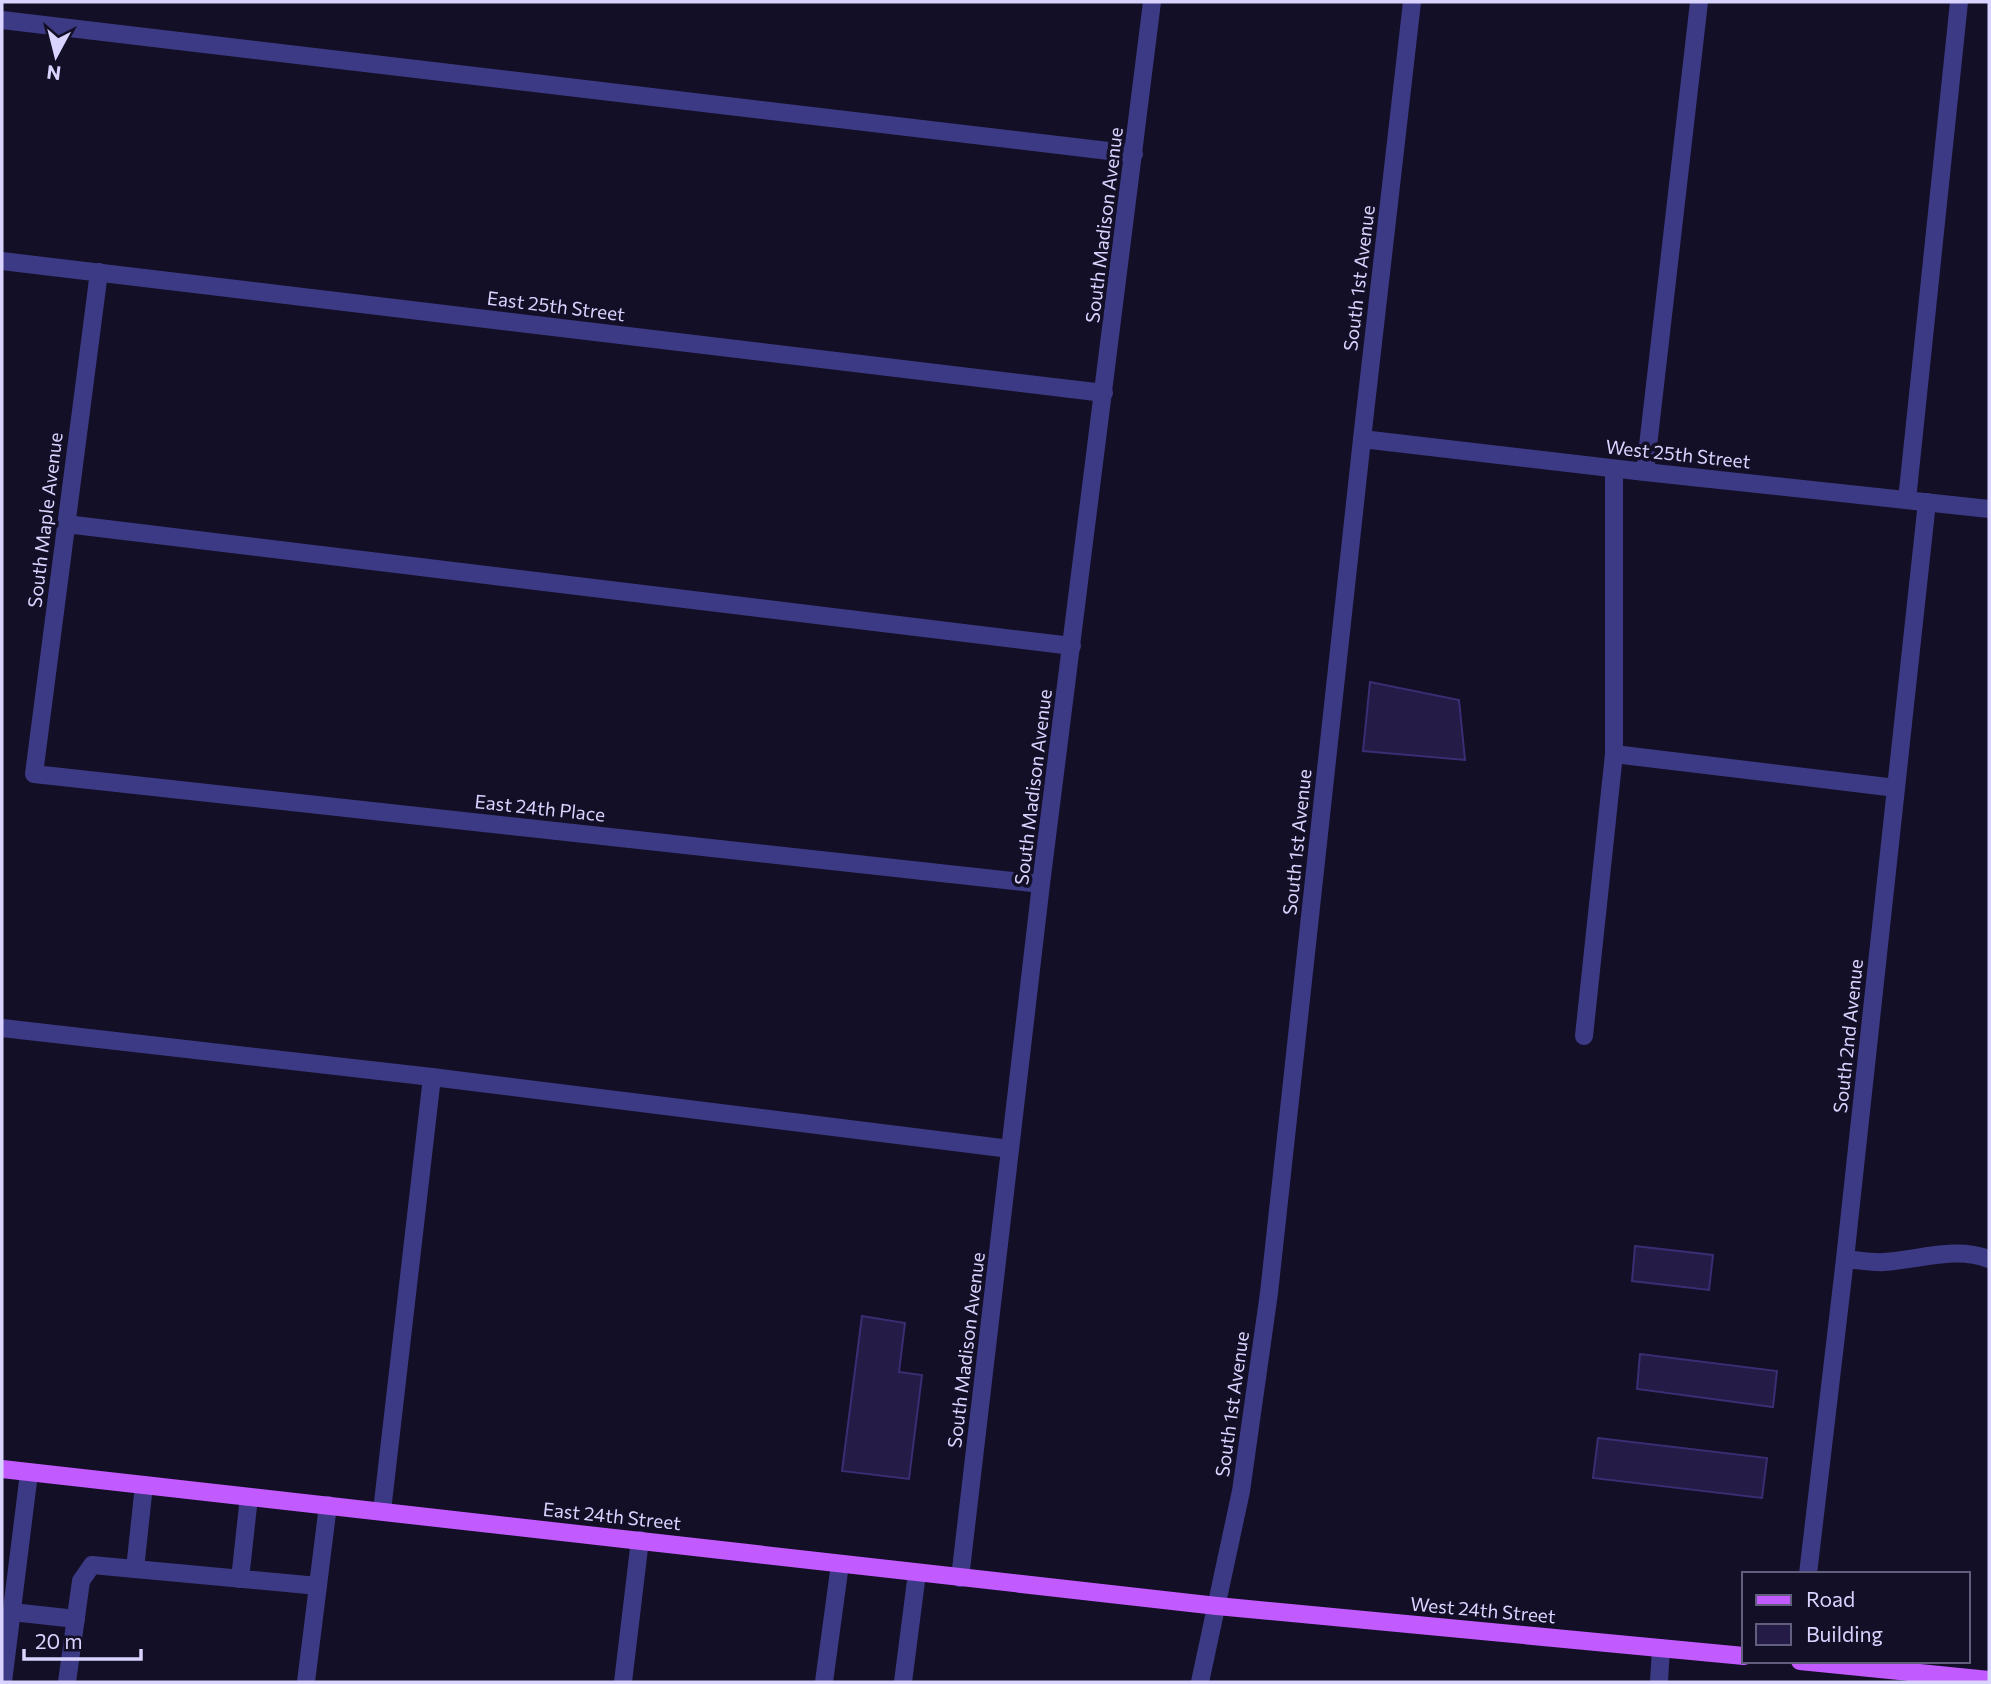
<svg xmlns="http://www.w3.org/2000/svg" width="1991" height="1684" viewBox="0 0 1991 1684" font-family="Commissioner,sans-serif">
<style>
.building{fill:#241b47;stroke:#3b2d73;stroke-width:2}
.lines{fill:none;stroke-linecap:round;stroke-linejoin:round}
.minor{stroke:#3d3a85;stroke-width:18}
.major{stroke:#c25bff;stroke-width:18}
.labels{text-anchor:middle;stroke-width:7;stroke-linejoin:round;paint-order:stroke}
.street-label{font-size:19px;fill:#d9d4ff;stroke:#130f26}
</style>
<rect width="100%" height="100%" fill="#130f26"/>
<!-- building -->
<g class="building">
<path d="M1370,682L1459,700L1465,760L1363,751Z"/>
<path d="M1635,1246L1713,1255L1709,1290L1632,1281Z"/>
<path d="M862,1316L905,1323L899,1372L922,1375L909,1479L842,1471Z"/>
<path d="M1640,1354L1777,1371L1773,1407L1637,1389Z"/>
<path d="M1598,1438L1767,1458L1762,1498L1593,1478Z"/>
</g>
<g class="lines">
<!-- minor -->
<g class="minor">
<path d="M2,20L1134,154"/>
<path d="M2,261L1104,393"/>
<path d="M99,272L34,774L1041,884"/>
<path d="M1362,439L1645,472L1989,509"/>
<path d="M1645,472L1699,2"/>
<path d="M1907,500L1959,2"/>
<path d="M66,524L1072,646"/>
<path d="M1614,754L1896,788"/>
<path d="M2,1028L432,1077L1010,1149"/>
<path d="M1584,1036L1614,754V469"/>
<path d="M1845,1259C1858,1260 1871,1263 1884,1262C1919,1260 1955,1246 1989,1259"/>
<path d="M382,1511L432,1077"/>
<path d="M135,1569L144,1485"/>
<path d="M1808,1574L1845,1259L1927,502"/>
<path d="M960,1578L1041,884L1152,2"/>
<path d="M240,1579L249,1497"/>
<path d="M12,1612L76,1619"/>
<path d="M3,1682L29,1473"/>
<path d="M67,1682L81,1581L92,1565L318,1586"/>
<path d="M306,1682L328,1505"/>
<path d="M623,1682L640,1540"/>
<path d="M824,1682L840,1564"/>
<path d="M903,1682L917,1573"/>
<path d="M1200,1682L1241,1491L1269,1293L1362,439L1412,2"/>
<path d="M1659,1682L1661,1648"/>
</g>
<!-- major -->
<g class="major">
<path d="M2,1469L1217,1606L1744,1656"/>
<path d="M1800,1661L1989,1680"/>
</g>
</g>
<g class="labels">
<!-- street labels -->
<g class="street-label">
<text transform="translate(1104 225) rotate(-83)" y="7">South Madison Avenue</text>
<text transform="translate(1359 278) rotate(-83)" y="7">South 1st Avenue</text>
<text transform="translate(556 306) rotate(7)" y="7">East 25th Street</text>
<text transform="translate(1678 454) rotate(6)" y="7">West 25th Street</text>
<text transform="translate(45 520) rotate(-83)" y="7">South Maple Avenue</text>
<text transform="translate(1033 787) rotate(-83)" y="7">South Madison Avenue</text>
<text transform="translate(540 808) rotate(6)" y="7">East 24th Place</text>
<text transform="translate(1297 842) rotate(-84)" y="7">South 1st Avenue</text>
<text transform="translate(1848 1036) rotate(-84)" y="7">South 2nd Avenue</text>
<text transform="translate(966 1350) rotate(-83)" y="7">South Madison Avenue</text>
<text transform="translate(1232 1404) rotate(-82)" y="7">South 1st Avenue</text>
<text transform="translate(612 1516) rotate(6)" y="7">East 24th Street</text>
<text transform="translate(1483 1610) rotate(5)" y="7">West 24th Street</text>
</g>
</g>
<!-- border -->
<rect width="1991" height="1684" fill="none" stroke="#d9d4ff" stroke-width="7"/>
<!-- legend -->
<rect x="1742" y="1572" width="228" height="91" fill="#130f26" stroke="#625e7d" stroke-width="2"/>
<rect x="1756" y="1595" width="35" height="10" fill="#c25bff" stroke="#625e7d" stroke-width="2"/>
<text x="1806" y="1607" font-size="21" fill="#d9d4ff">Road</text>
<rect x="1756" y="1624" width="35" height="21" fill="#241b47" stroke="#625e7d" stroke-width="2"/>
<text x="1806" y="1642" font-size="21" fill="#d9d4ff">Building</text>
<!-- north arrow -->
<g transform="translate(56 56) rotate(187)" stroke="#130f26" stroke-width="5" paint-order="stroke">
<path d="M0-5L12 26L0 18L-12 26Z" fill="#d9d4ff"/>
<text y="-10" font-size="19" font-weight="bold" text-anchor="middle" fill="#d9d4ff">N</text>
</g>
<!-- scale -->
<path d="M24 1649v10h117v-10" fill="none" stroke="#d9d4ff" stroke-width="3.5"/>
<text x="35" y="1649" font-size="21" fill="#d9d4ff" stroke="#130f26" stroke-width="5" paint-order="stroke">20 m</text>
</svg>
